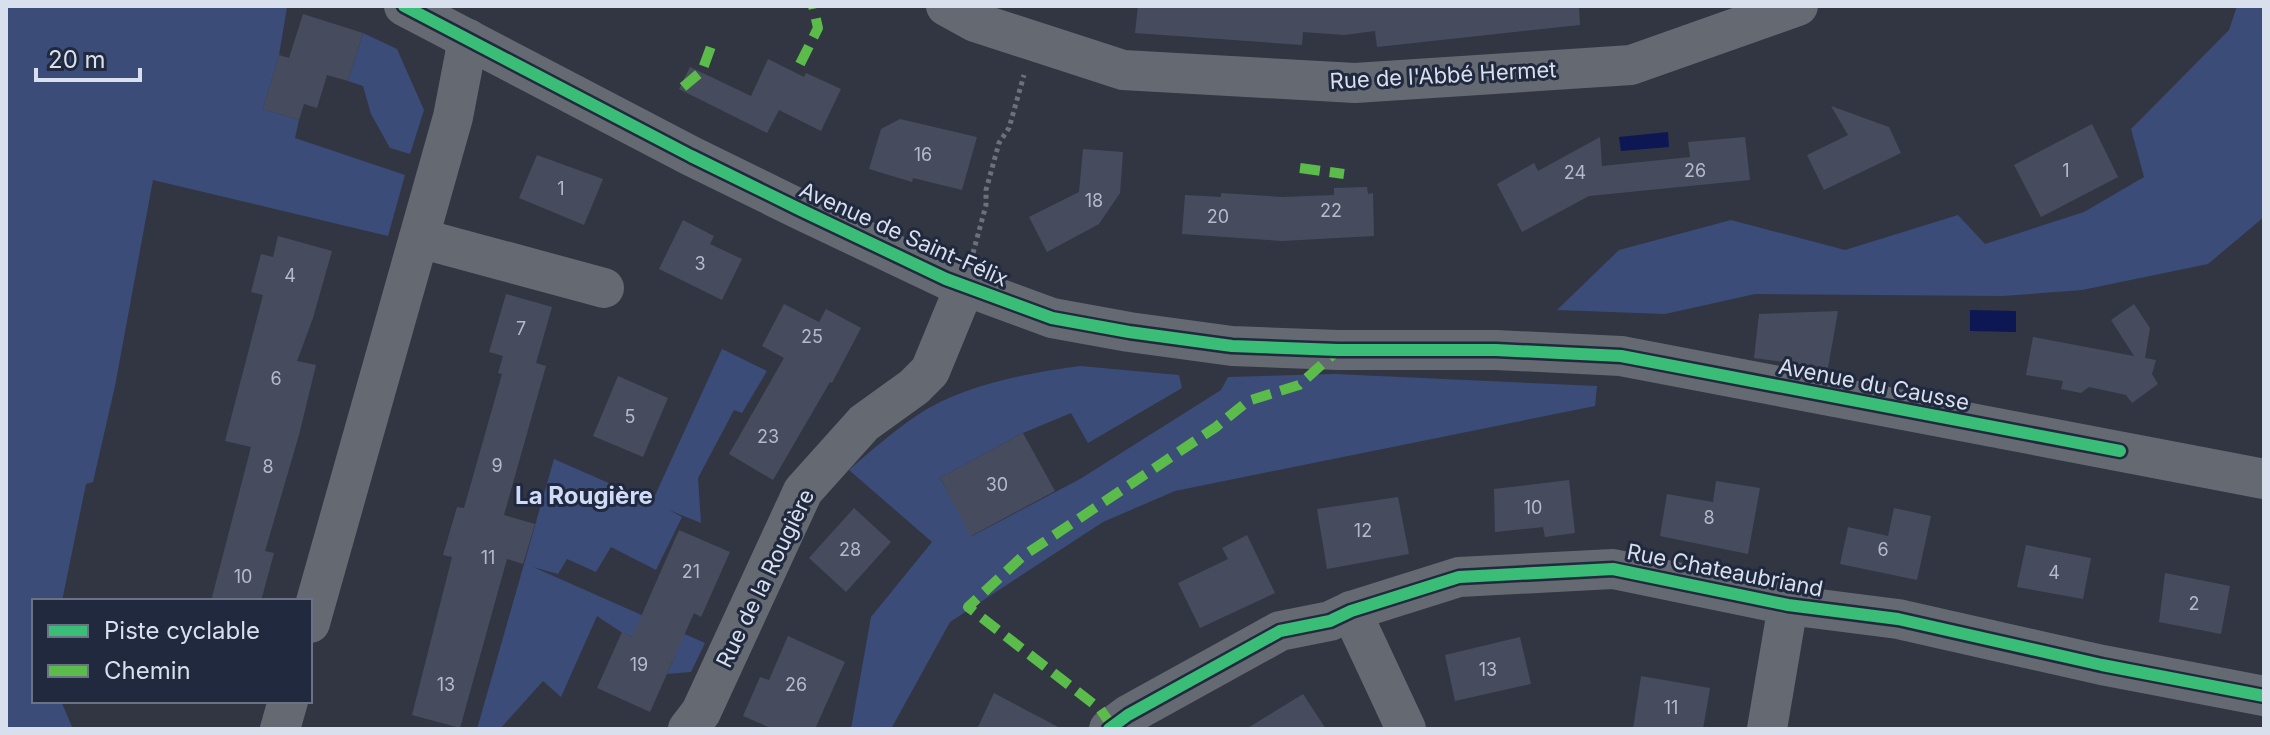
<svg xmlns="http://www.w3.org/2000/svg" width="2270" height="735" viewBox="0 0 2270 735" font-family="Inter,sans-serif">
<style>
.green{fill:#3b4c78}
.water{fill:#0c1753}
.building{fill:#464c5e}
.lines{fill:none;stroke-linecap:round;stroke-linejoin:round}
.path{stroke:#6c7078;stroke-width:5;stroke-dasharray:4 4;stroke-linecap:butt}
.street{stroke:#656972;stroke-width:40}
.quiet{stroke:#5cbc4b;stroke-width:10;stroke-dasharray:20 10;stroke-linecap:butt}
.cycleway-casing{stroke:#20293e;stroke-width:17}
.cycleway{stroke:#3abd76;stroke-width:12}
.labels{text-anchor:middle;stroke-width:6;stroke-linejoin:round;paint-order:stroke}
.number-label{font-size:18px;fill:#b4bac9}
.street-label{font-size:22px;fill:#d8dfed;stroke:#20293e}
.neighbourhood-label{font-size:24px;font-weight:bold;fill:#d0dcf7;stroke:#20293e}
</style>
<rect width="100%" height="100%" fill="#313642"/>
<!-- green -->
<g class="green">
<path d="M6,6L287,7L279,55L263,109L299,120L295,138L405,175L388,236L153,180L115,386L93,482L86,484L62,601H34V701H61L73,729H6Z"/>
<path d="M2237,6H2264V217L2208,264L2082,290L2003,296L1755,294L1665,314L1557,310L1619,250L1731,220L1845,250L1958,215L1985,244L2084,212L2144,177L2131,129L2229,30Z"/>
<path d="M363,33L397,49L424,110L410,154L390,148L371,114L363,86L348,81Z"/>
<path d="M722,349L767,371L742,413L734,410L698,478L701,523L669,510L682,517L656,570L611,547L596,572L567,559L558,574L533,567L705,643L691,672L667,674L675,656L621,632L597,616L561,697L543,681L500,729H477L554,459L652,502Z"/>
<path d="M1080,366L1179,375L1182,388L1088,443L1071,413L1023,433L940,478L972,536L1080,479L1221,390L1228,377L1335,374L1597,386L1595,406L1175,491L1103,522L950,622L891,729H851L871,617L932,542L849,470C878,445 913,413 949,398C991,380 1035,372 1080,366Z"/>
</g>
<!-- water -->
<g class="water">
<path d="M1668,132L1669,147L1621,151L1619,137Z"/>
<path d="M1970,310L2016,311V332L1970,331Z"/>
</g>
<!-- building -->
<g class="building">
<path d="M1138,6H1579L1580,25L1377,47L1375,31L1344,35L1303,32L1302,45L1135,33Z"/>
<path d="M303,14L363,33L348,81L327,75L317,108L304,104L299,120L263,109L279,55L289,58Z"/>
<path d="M768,59L804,77L806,73L841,89L821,131L779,110L767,133L679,89L690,67L751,96Z"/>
<path d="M1831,106L1889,127L1901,153L1824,190L1807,155L1848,135Z"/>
<path d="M900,119L977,137L962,190L913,178L912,182L869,169L881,129Z"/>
<path d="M2092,124L2118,177L2041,217L2014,165Z"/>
<path d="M1600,137L1602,166L1690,157L1688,142L1745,137L1750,180L1589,196L1522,232L1497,184L1534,163L1538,171Z"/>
<path d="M1083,149L1123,152L1120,193L1099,224L1047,252L1029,217L1079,192Z"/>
<path d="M537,155L603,179L584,225L519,198Z"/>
<path d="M1367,187L1368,194L1373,193L1374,236L1282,241L1182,234L1185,195L1221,197V193L1282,197L1334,195V188Z"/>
<path d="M683,220L714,236L710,244L742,259L722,300L659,269Z"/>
<path d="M278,236L332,251L313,318L297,361L316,365L299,435L265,551L274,553L261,601H211L251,447L225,441L263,295L251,292L261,254L273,257Z"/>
<path d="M506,294L552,307L536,363L546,366L504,515L535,524L523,564L507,559L460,728L412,715L452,557L443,555L457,507L464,508L502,374L498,373L503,356L489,352Z"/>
<path d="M784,304L819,322L826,309L861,328L832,383L830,382L773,480L729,454L784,358L762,346Z"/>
<path d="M2134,304L2150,328L2145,358L2156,360L2152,374L2158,384L2132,403L2126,395L2089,387L2081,393L2061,389L2063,381L2026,375L2033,337L2134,356L2111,320Z"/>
<path d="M1838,311L1828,368L1754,358L1759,314Z"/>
<path d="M618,376L668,398L643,457L593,436Z"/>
<path d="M1023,433L1055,491L971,536L940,478Z"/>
<path d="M1569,480L1575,533L1545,537L1543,527L1495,532L1494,489Z"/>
<path d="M1716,481L1760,488L1748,554L1660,536L1667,494L1713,502Z"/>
<path d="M1398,497L1409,554L1327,569L1317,509Z"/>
<path d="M854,508L891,542L846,592L809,558Z"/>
<path d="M1894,508L1931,516L1917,580L1840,564L1848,527L1888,536Z"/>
<path d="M679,530L730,552L701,617L694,613L650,712L597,688L622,632L632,637Z"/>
<path d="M1247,535L1275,593L1200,628L1178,583L1228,559L1222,548Z"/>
<path d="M2026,545L2091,558L2083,599L2017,587Z"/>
<path d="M2165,573L2230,586L2221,634L2159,622Z"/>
<path d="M788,636L845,662L815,729H773L743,716L760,677L769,680Z"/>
<path d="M1520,637L1531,684L1455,701L1445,655Z"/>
<path d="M1641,676L1710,688L1703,729H1633Z"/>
<path d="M994,693L1062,729H977Z"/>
<path d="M1303,694L1326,729H1246Z"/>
</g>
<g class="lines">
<!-- path -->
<path class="path" d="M973,253L986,205V190L999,143L1009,128L1024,75"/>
<!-- street -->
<g class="street">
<path d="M404,6L691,156L801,210L946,279L1052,318L1129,332L1232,346L1338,350H1496L1621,356L2264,479"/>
<path d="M946,6L975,22L1123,70L1355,83L1631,65L1798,6"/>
<path d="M419,238L604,288"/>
<path d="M1351,611L1406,729"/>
<path d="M310,623L453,117L468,39"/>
<path d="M280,729L288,701"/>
<path d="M688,729L701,712L803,491L864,423L914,387L930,371L965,286"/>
<path d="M1109,729L1128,715L1280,631L1330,621L1351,611L1459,577L1613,569L1788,605L1898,619L2102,665L2264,696"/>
<path d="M1767,729L1788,605"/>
</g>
<!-- quiet -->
<g class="quiet">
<path d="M800,64L818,28L813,6"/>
<path d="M683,87L702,71L713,41"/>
<path d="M1300,168L1344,174"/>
<path d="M1112,726L1100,709L968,607L1023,556L1216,427L1248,401L1299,385L1338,350"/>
</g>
<!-- cycleway casing -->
<g class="cycleway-casing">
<g id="cycleway">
<path d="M404,6L691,156L801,210L946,279L1052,318L1129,332L1232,346L1338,350H1496L1621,356L2120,451"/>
<path d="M1109,729L1128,715L1280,631L1330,621L1351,611L1459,577L1613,569L1788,605L1898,619L2102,665L2264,696"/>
</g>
</g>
<!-- cycleway -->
<use href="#cycleway" class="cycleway"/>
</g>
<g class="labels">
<!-- number labels -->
<g class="number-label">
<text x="923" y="161">16</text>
<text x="1695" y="177">26</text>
<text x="2066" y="177">1</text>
<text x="1575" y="179">24</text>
<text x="561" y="195">1</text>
<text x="1094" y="207">18</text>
<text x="1331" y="217">22</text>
<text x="1218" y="223">20</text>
<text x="700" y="270">3</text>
<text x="290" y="282">4</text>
<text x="521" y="335">7</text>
<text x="812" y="343">25</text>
<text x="276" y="385">6</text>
<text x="630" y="423">5</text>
<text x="768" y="443">23</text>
<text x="497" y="472">9</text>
<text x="268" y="473">8</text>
<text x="997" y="491">30</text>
<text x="1533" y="514">10</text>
<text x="1709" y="524">8</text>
<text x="1363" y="537">12</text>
<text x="850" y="556">28</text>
<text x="1883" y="556">6</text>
<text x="488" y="564">11</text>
<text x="691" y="578">21</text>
<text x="2054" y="579">4</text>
<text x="243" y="583">10</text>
<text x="2194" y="610">2</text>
<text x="639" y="671">19</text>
<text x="1488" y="676">13</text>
<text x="446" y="691">13</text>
<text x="796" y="691">26</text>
<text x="1671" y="714">11</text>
</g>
<!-- street labels -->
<g class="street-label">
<text transform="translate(1443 75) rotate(-3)" y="8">Rue de l'Abbé Hermet</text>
<text transform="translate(904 234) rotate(24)" y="8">Avenue de Saint-Félix</text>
<text transform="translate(1874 384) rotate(11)" y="8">Avenue du Causse</text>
<text transform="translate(1725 570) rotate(11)" y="8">Rue Chateaubriand</text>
<text transform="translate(765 578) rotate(-64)" y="8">Rue de la Rougière</text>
</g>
<!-- neighbourhood labels -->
<g class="neighbourhood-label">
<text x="584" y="504">La Rougière</text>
</g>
</g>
<!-- border -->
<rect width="2270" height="735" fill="none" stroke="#d8dfed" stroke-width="16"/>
<!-- legend -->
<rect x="32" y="599" width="280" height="104" fill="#20293e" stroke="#6a7284" stroke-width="2"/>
<rect x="48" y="625" width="40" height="12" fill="#3abd76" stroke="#6a7284" stroke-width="2"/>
<text x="104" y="639" font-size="24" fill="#d8dfed">Piste cyclable</text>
<rect x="48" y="665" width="40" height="12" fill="#5cbc4b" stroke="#6a7284" stroke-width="2"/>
<text x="104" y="679" font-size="24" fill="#d8dfed">Chemin</text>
<!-- scale -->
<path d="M36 68v12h104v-12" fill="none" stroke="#d8dfed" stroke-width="4"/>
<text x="48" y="68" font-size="24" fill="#d8dfed" stroke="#20293e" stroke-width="6" paint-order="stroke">20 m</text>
</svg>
